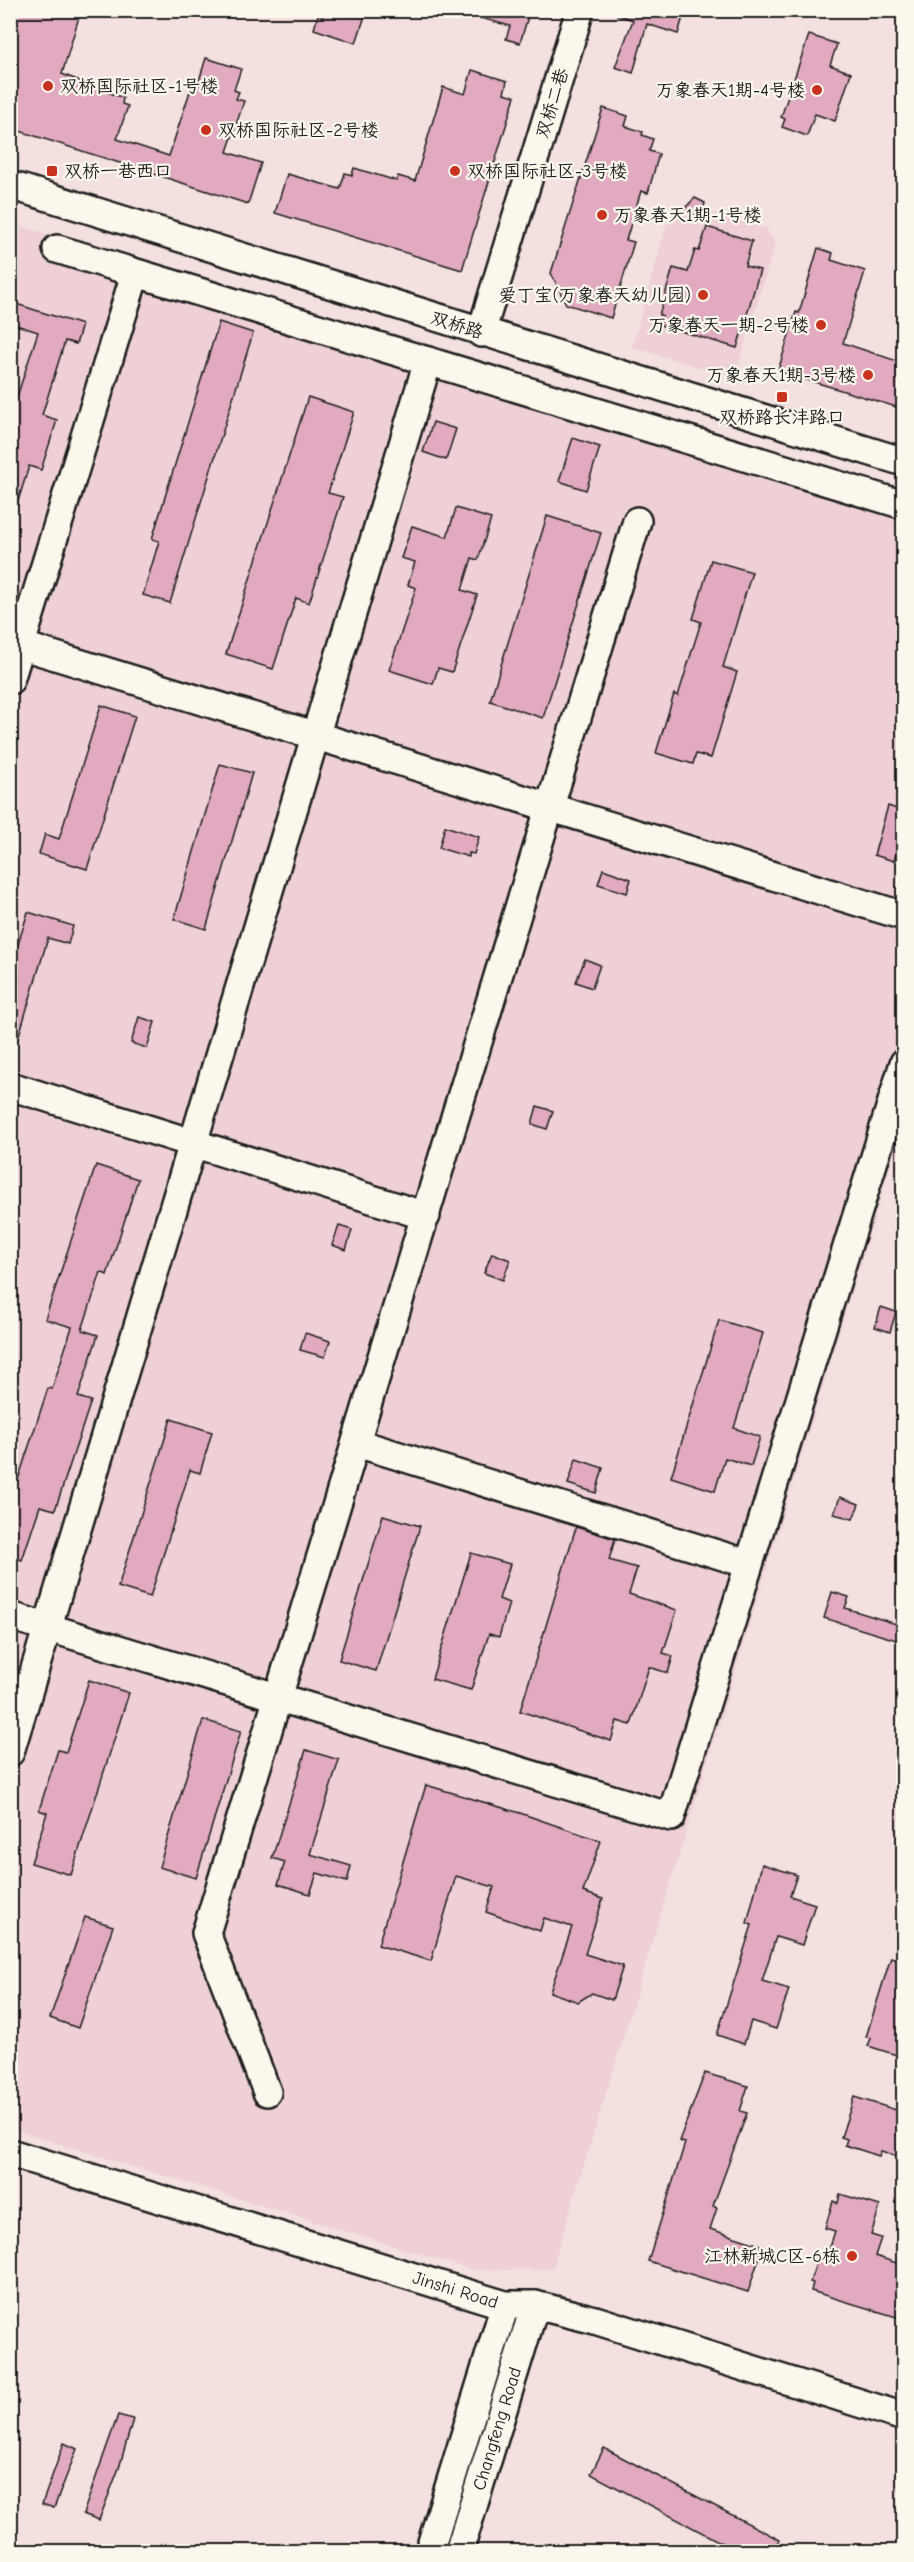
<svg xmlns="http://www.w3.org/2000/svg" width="914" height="2562" viewBox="0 0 914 2562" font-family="'Comic Neue','LXGW WenKai TC',sans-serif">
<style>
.built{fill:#eed0d6}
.building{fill:#e1aac0;stroke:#1c1c1c;stroke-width:1.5}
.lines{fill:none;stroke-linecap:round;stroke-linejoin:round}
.minor-casing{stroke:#1c1c1c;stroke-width:32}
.minor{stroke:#fbf7ec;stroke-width:27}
.poi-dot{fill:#c8321e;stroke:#fbf7ec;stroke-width:2}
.labels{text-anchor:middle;stroke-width:4.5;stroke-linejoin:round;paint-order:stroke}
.poi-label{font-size:18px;fill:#1c1c1c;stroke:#fbf7ec;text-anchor:start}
.street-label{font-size:18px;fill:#1c1c1c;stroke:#fbf7ec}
</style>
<rect width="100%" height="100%" fill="#f3e0df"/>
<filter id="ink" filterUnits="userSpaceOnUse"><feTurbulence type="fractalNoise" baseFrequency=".0167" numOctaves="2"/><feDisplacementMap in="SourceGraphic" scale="12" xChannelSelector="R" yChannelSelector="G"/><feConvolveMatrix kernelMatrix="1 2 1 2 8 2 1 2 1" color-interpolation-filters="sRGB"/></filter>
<g filter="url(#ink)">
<!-- built -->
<g class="built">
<path d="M684,205L766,228L775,243L735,378L632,347L669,217Z"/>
<path d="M10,223L903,492V1124L552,2269L473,2270L11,2129Z"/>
</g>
<!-- building -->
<g class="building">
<path d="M10,10H81L62,74L123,98L122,104L128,106L117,139L169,156L193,82L198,84L206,58L241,69L234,90L239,92L236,99L244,101L227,152L261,163L248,204L10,128Z"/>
<path d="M325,10H367L356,43L314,29L318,15L323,16Z"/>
<path d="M471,10H530L520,43L506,39L510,26L470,15Z"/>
<path d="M615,10H685L678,34L647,24L633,73L615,67L633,20L615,14Z"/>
<path d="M809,35L837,44L830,65L851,73L835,121L815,114L807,136L782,127L785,119L781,117Z"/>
<path d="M472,70L507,81L504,93L515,96L462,270L275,213L287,174L340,189L345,173L352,175L354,168L397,181L398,176L415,181L443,87L465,94Z"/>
<path d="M603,108L628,116L625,126L643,132L642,135L653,139L649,151L659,154L648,193L641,191L626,240L634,242L611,318L566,304L551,273Z"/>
<path d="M695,198L705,203L701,218L682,211Z"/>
<path d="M707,227L752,241L745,266L760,270L737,348L660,325L662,316L659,315L673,268L688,272L695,250L699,251Z"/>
<path d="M818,248L833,253L831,260L865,271L843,343L903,363V409L778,371L796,312L799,313Z"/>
<path d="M10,302L82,325L76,344L65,341L42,415L57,420L41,470L29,466L14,514H10V418L38,332L10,323Z"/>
<path d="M219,322L253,333L170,603L143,595L159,541L152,539Z"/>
<path d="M308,397L354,412L328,493L343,497L309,603L296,598L273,669L226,654Z"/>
<path d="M433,422L456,429L446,460L423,452Z"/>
<path d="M573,438L600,447L586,490L559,481Z"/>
<path d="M456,508L491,519L478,560L472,558L462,590L477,595L452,672L438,668L433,684L389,670L416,588L408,585L415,562L401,558L412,526L447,537Z"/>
<path d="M547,516L601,533L543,718L490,701Z"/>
<path d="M711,560L752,572L723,667L737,672L711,758L696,754L693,764L656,753L674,694L678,696L701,622L693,619Z"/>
<path d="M101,705L135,716L87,869L39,854L45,834L59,839Z"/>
<path d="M220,764L252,773L206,929L174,919Z"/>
<path d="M888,806L903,811V830L894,861L874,855Z"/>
<path d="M445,826L479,837L474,854L469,853V857L439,848Z"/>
<path d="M603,869L631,879L627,893L598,884Z"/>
<path d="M28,912L73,926L68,944L48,938L14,1052L10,1051V1010L19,981L10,978V970Z"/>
<path d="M585,959L600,965L592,988L576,982Z"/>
<path d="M139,1017L155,1022L147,1048L131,1043Z"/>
<path d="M537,1106L553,1111L547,1129L532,1124Z"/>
<path d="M96,1165L138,1179L107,1275L101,1272L82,1330L98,1335L78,1397L91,1401L55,1510L40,1506L22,1560L10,1556V1504L48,1388L52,1389L72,1327L45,1319Z"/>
<path d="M339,1226L352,1230L346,1250L332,1245Z"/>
<path d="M492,1253L510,1260L503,1280L484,1273Z"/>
<path d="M881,1307L896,1312L890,1332L875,1327Z"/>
<path d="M719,1320L763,1333L734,1428L760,1437L751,1466L725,1458L715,1491L671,1477Z"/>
<path d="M305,1333L330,1341L325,1357L300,1350Z"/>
<path d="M171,1419L212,1432L200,1473L190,1470L150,1597L118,1587Z"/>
<path d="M576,1459L603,1468L596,1493L568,1484Z"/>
<path d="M840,1497L859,1504L853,1519L834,1514Z"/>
<path d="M383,1515L420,1526L376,1671L339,1660Z"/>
<path d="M576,1527L615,1539L609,1560L637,1568L629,1594L677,1610L663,1653L673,1656L668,1673L649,1667L631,1725L617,1721L611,1741L520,1711Z"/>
<path d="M471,1553L510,1564L499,1599L509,1603L499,1637L489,1634L471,1690L432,1679Z"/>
<path d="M832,1592L849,1597L845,1608L903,1626V1642L824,1618Z"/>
<path d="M89,1680L129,1693L71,1875L31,1863L47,1813L39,1810L58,1750L66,1752Z"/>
<path d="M203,1720L241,1731L196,1878L159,1867Z"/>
<path d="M306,1750L339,1760L310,1854L351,1866L347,1882L317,1873L310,1894L278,1884L285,1862L272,1858Z"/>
<path d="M426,1785L520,1813L601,1841L583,1892L603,1899L585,1954L623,1966L612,2000L592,1993L578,2002L550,1992L572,1927L544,1918L540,1931L486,1912L494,1887L456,1876L431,1961L378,1945Z"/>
<path d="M762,1864L797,1875L790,1896L815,1904L802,1945L776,1937L762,1981L789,1989L776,2029L751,2021L744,2044L717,2035L752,1925L747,1923Z"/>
<path d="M85,1917L113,1926L78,2028L50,2018Z"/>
<path d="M891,1957L903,1961V2057L868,2046L871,2038L866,2037Z"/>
<path d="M705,2073L748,2086L740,2111L747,2113L713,2206L717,2208L710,2229L763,2246L748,2292L648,2261L685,2143L679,2141Z"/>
<path d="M854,2097L903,2112V2158L881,2151L879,2156L845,2145L847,2139L841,2137Z"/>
<path d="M840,2194L880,2206L871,2235L881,2238L875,2256L903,2265V2319L811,2291L813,2283L810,2282L818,2257L826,2259L835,2231L825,2228L833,2201L838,2203Z"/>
<path d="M118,2415L133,2419L119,2468L99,2520L83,2514Z"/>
<path d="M64,2443L77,2449L54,2508L42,2504Z"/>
<path d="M604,2448L780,2540L773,2552H739L591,2474Z"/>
</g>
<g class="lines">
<!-- minor casing -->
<g class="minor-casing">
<g id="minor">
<path d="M10,185L904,462"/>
<path d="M57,249L904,505"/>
<path d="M481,333L580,10"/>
<path d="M10,642L904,916"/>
<path d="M10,680L135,274"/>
<path d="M10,1086L426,1216"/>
<path d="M357,1443L749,1564"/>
<path d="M10,1616L671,1817L904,1063"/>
<path d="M10,1752L428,361"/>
<path d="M267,2092L206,1933L637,521"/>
<path id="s1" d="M10,2153L505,2305H535L595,2320L904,2417"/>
<path d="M429,2552L505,2305"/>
<path id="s2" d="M459,2552L535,2305"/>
</g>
</g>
<!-- minor -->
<use href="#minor" class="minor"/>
</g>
</g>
<!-- markers -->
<g class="poi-dot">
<circle cx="48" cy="86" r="6"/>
<circle cx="817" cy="90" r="6"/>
<circle cx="206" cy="130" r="6"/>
<rect x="46" y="165" width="12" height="12" rx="3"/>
<circle cx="455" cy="171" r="6"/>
<circle cx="602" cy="215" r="6"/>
<circle cx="703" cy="295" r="6"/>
<circle cx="821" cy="325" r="6"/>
<circle cx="868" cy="375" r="6"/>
<rect x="776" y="391" width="12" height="12" rx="3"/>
<circle cx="852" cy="2256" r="6"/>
</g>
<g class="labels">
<!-- poi labels -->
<g class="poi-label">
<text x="60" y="92">双桥国际社区-1号楼</text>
<text x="805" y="96" text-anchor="end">万象春天1期-4号楼</text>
<text x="218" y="136">双桥国际社区-2号楼</text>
<text x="64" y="177">双桥一巷西口</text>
<text x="467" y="177">双桥国际社区-3号楼</text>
<text x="614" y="221">万象春天1期-1号楼</text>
<text x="691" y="301" text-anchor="end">爱丁宝(万象春天幼儿园)</text>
<text x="809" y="331" text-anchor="end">万象春天一期-2号楼</text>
<text x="856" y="381" text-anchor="end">万象春天1期-3号楼</text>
<text x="782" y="423" text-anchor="middle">双桥路长沣路口</text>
<text x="840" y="2262" text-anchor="end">江林新城C区-6栋</text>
</g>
<!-- street labels -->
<g class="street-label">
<text transform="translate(552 103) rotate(-73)" y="6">双桥二巷</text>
<text transform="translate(457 325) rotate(17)" y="6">双桥路</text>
<text dy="6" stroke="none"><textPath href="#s1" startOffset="466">Jinshi Road</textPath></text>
<text dy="6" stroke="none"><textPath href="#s2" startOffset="129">Changfeng Road</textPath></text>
</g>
</g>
<!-- margin -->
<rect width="914" height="2562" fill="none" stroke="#fbf7ec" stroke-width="36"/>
<rect x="18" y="18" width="878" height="2526" fill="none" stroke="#1c1c1c" stroke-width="2" filter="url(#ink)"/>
</svg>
